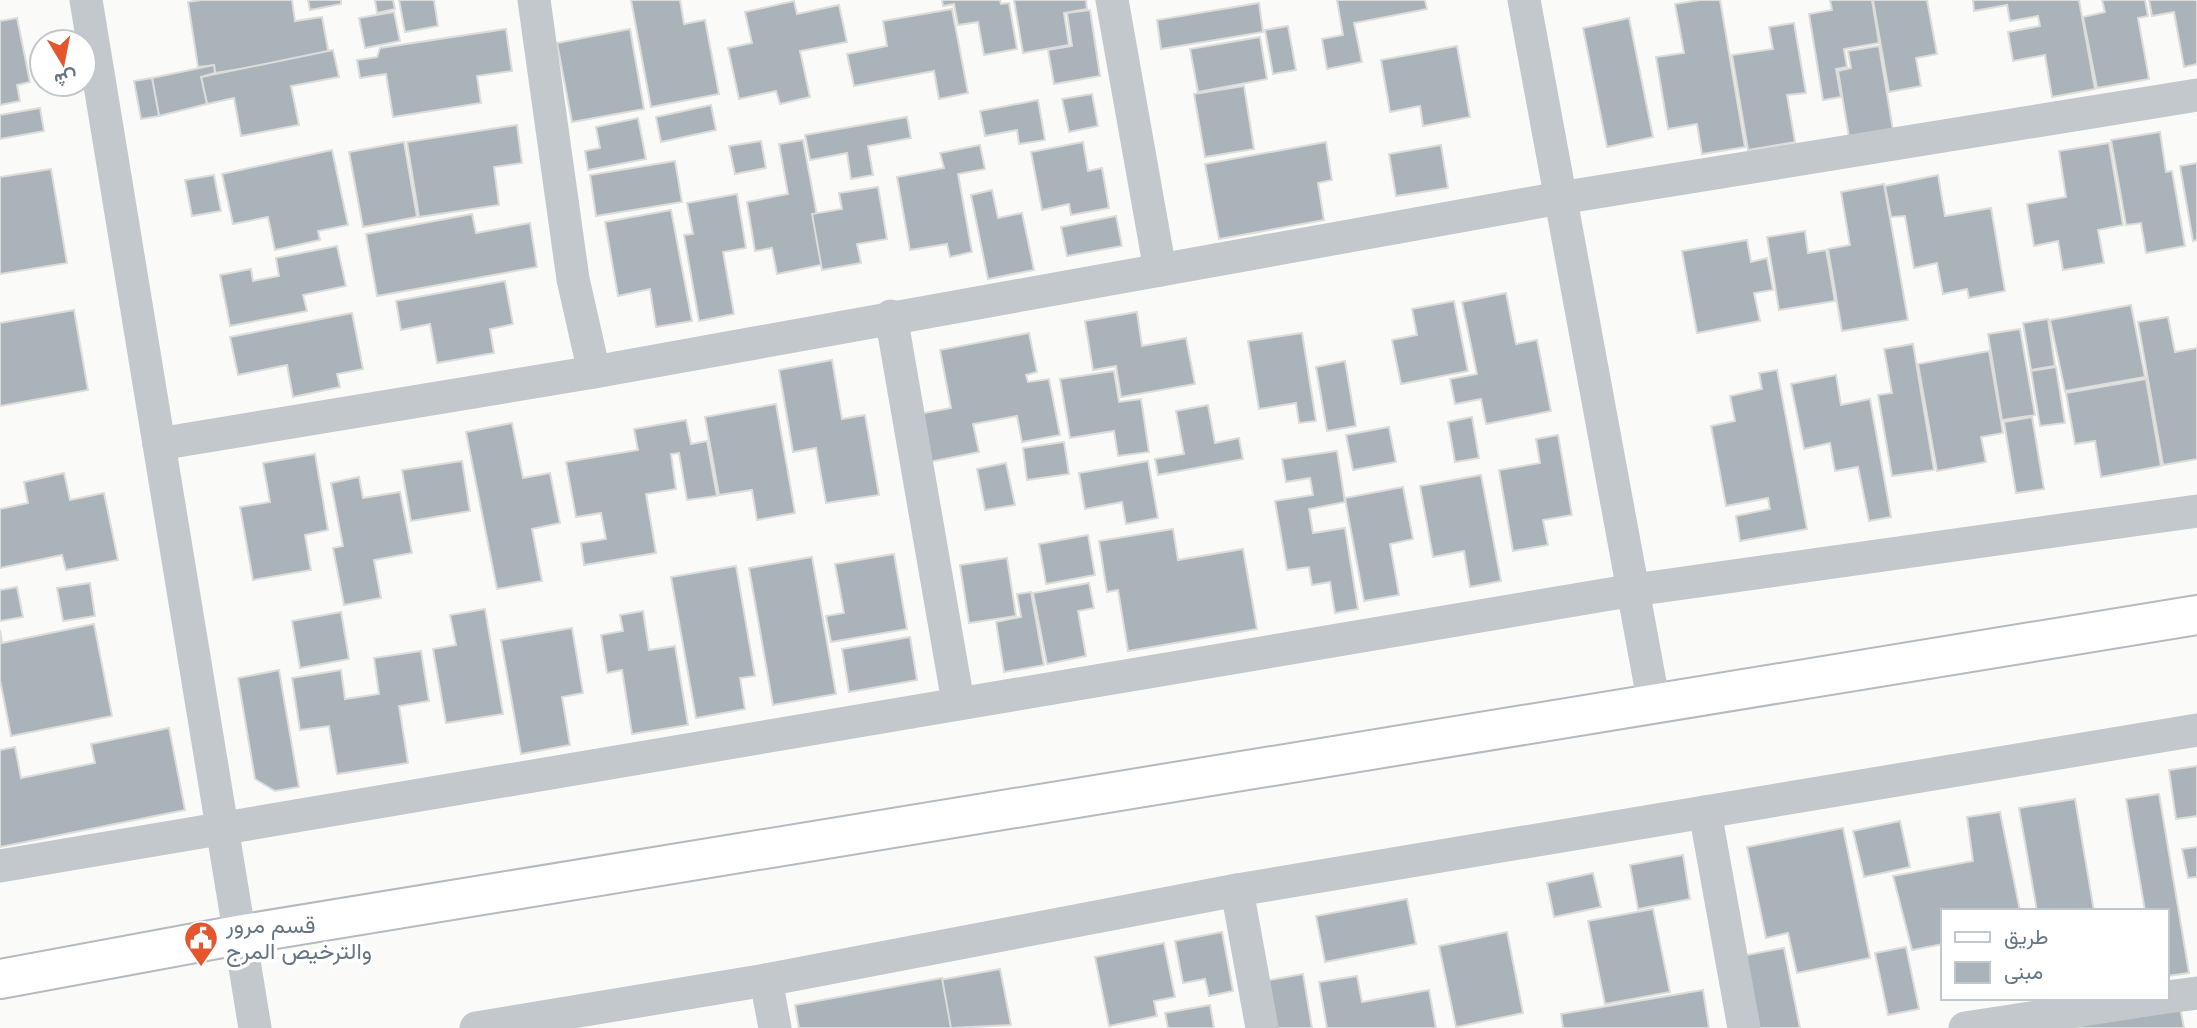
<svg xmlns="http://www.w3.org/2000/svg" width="2197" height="1028" viewBox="0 0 2197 1028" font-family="Poppins,Vazirmatn,sans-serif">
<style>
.building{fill:#aab3b9;stroke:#dcdcda;stroke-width:2}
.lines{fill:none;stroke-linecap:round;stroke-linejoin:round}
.primary-casing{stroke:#b5babe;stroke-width:42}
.street{stroke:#c3c8cc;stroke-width:33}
.primary{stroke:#fff;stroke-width:38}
.labels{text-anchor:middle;stroke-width:7;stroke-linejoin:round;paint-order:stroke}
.poi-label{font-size:23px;fill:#657683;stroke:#fff;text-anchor:start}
</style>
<rect width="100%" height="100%" fill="#fafaf8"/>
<!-- building -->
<g class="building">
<path d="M201,0H292L295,21L322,17L329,55L215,73L214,65L198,67L188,2Z"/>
<path d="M308,0H341V4L310,10Z"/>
<path d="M375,0H393L395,9L377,13Z"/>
<path d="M399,0H434L438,26L405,32Z"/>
<path d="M631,0H680L684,24L705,20L719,94L651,107Z"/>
<path d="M942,0H1000L1001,4L1009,3L1017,49L984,55L978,22L958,25L954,4L943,6Z"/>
<path d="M1014,0H1086L1087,9L1064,13L1069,45L1023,53Z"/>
<path d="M1337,0H1425L1427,9L1354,23L1362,62L1327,69L1322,39L1343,35Z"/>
<path d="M1700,0H1720L1745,147L1702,154L1697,124L1668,129L1656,57L1684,53L1675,4Z"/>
<path d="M1830,0H1872L1879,43L1844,49L1847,67L1836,69L1841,97L1823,100L1809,14L1832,10Z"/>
<path d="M1873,0H1927L1937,54L1916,58L1921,86L1889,92Z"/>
<path d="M1973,0H2079L2095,89L2052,97L2045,55L2013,61L2008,32L2040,26L2038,16L2010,21L2007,5L1974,11Z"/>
<path d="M2102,0H2145L2148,16L2138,18L2149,79L2097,88L2083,17L2105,12Z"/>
<path d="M2149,0H2197V64L2184,67L2174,12L2152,16Z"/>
<path d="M794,1L797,14L839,5L847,42L800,51L810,97L780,104L776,91L739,99L728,48L752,43L745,12Z"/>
<path d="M1259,3L1263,32L1161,49L1157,20Z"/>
<path d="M952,9L968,93L939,99L934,71L854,86L847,54L887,46L883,21Z"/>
<path d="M1090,10L1100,76L1054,84L1048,50L1072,46L1067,13Z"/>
<path d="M394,12L400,41L365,48L359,18Z"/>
<path d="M17,18L30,82L17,85L20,101L0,105V21Z"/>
<path d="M1629,18L1653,137L1607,147L1583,28Z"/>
<path d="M1794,23L1806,93L1787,95L1795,142L1748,150L1732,55L1773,49L1769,27Z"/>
<path d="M1288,26L1296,70L1273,74L1265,30Z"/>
<path d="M506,29L512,71L477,76L481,103L393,117L386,74L360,78L357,60L377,57L380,48Z"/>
<path d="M630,29L644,109L572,122L557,43Z"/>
<path d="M1260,37L1267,79L1198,92L1190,49Z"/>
<path d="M1457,46L1470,117L1423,126L1420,106L1390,112L1381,60Z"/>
<path d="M1879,46L1893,130L1849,137L1838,71L1851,68L1848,51Z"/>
<path d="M333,50L339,77L291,86L299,125L241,136L234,98L207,104L201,77Z"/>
<path d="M214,65L215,73L201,77L207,104L159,116L152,78Z"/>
<path d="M152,78L159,116L141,119L134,81Z"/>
<path d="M1244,86L1254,149L1205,157L1194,94Z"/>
<path d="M1092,94L1098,126L1069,132L1062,99Z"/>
<path d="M1038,100L1045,140L1019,144L1017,130L985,136L980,111Z"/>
<path d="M711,105L716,130L661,142L656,117Z"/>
<path d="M40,108L44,131L0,139V115Z"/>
<path d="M907,117L911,138L868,146L873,175L851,179L847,153L810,160L805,135Z"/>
<path d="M638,118L646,159L588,170L585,151L600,148L596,127Z"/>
<path d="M517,125L522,163L494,167L499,205L419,217L407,142Z"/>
<path d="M2160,132L2166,172L2172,171L2185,246L2146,253L2141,223L2126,225L2111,140Z"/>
<path d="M803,140L826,264L777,274L772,248L755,251L747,202L788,194L779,144Z"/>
<path d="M761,141L766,168L735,174L729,146Z"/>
<path d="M404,142L417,217L363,227L349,152Z"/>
<path d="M1083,142L1088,171L1102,168L1109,208L1071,215L1069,204L1042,210L1031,152Z"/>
<path d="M1326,142L1332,180L1318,183L1324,220L1219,239L1205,164Z"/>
<path d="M2109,143L2123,225L2098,230L2104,263L2063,270L2058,241L2034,246L2027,204L2066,197L2059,151Z"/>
<path d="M980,145L985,169L958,174L972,252L950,257L947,244L910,250L897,177L944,168L940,153Z"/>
<path d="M1441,145L1448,188L1396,196L1389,154Z"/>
<path d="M332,150L348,225L318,231L320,240L275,250L268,217L233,224L222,174Z"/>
<path d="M675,161L682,202L596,216L590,175Z"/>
<path d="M2197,163V240L2193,241L2180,166Z"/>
<path d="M51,169L67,263L0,274V177Z"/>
<path d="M214,175L221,211L192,216L185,180Z"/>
<path d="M1938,175L1945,216L1991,208L2005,291L1969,298L1967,289L1943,294L1937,263L1914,268L1905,216L1891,217L1885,186Z"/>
<path d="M1884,184L1908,320L1842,331L1828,249L1850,245L1841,192Z"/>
<path d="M878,187L887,239L857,244L861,263L822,270L812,214L842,209L839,193Z"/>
<path d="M992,190L998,218L1022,213L1034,270L988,279L971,195Z"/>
<path d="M737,194L746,248L723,252L734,314L699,321L684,235L693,234L687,203Z"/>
<path d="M671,210L692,321L656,327L650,289L618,296L605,222Z"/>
<path d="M472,214L476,233L530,223L537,267L377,296L366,234Z"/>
<path d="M1116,216L1122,246L1067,256L1061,227Z"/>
<path d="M1805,231L1808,253L1826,250L1835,301L1779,310L1767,237Z"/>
<path d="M1747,240L1751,262L1767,258L1773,290L1754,293L1760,321L1697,333L1682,251Z"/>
<path d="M337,246L346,286L303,295L307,311L230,326L220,275L251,269L253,281L279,276L276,258Z"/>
<path d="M505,281L513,324L490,329L494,353L437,363L430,324L401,330L396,301Z"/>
<path d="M1506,293L1516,344L1537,340L1551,411L1486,424L1481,399L1455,404L1450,379L1477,374L1462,302Z"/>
<path d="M1454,301L1468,371L1401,384L1392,340L1417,335L1412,309Z"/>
<path d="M2131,305L2145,377L2065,391L2050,320Z"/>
<path d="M74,310L88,390L0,406V323Z"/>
<path d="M1137,312L1142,346L1186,338L1195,384L1121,397L1116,366L1093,370L1085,321Z"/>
<path d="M352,313L363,369L337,374L340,387L293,397L287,365L238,375L230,337Z"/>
<path d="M2168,317L2175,352L2197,348V459L2163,465L2138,322Z"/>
<path d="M2048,319L2055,366L2031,370L2023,323Z"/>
<path d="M2020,329L2035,415L2002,420L1988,334Z"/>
<path d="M1029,333L1037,372L1026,375L1028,382L1049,379L1060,435L1022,442L1017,416L973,424L979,452L929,462L919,414L951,408L940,350Z"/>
<path d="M1302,333L1316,421L1299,423L1296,403L1259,409L1248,341Z"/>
<path d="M1913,344L1934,470L1892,476L1878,395L1892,393L1884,349Z"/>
<path d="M1989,351L2003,433L1981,437L1986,462L1937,471L1918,364Z"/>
<path d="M832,360L842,419L865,415L879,495L826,503L816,448L793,452L779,370Z"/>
<path d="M1345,361L1356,426L1327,431L1316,367Z"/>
<path d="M2056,367L2065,423L2040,426L2031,371Z"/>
<path d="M1777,370L1807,529L1740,541L1736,516L1770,509L1768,498L1726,506L1711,426L1735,421L1730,396L1762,389L1759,373Z"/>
<path d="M1114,371L1119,402L1141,399L1149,452L1118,456L1114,431L1070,438L1060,379Z"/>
<path d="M1836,375L1841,405L1870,399L1891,517L1869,521L1858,467L1835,471L1830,443L1804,449L1791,384Z"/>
<path d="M2146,379L2161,466L2101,477L2095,441L2075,444L2066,393Z"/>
<path d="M776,404L795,513L757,520L752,490L719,495L705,417Z"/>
<path d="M1208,405L1215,443L1239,438L1243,459L1158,475L1155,459L1184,454L1176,411Z"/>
<path d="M1472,417L1479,458L1455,462L1448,422Z"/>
<path d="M2032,417L2044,489L2016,493L2004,422Z"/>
<path d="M686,420L691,444L707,441L717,496L687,500L679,453L671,454L676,489L646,494L656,553L584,565L581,543L606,539L601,513L576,517L566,462L638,450L634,429Z"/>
<path d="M512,423L523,478L550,473L560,523L532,529L542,581L497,589L466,432Z"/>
<path d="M1389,427L1396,462L1353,470L1346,435Z"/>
<path d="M1558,435L1572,515L1543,520L1548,545L1513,551L1499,470L1540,463L1536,439Z"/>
<path d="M1064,442L1069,474L1027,480L1023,448Z"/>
<path d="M1337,451L1345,502L1309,509L1313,533L1345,528L1358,609L1335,613L1330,582L1312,585L1309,567L1287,570L1275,501L1313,495L1310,478L1286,482L1282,459Z"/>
<path d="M315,454L328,530L305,535L311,570L253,580L240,507L270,502L263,463Z"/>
<path d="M462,461L470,511L411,521L402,470Z"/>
<path d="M1148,461L1158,518L1126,524L1122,502L1085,509L1079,473Z"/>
<path d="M1006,463L1015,505L985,510L977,469Z"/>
<path d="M64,473L70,500L104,493L118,560L66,570L62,555L0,568V509L28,503L24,482Z"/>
<path d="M1481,475L1501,581L1470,587L1464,551L1433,557L1420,486Z"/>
<path d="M359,477L363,498L400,492L412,553L374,560L381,598L344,605L333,548L343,546L331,483Z"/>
<path d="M1403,487L1413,539L1390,544L1399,595L1364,601L1345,498Z"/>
<path d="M1173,529L1178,560L1243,549L1257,629L1128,651L1118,590L1107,592L1099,541Z"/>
<path d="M1088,535L1095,575L1046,584L1039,544Z"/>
<path d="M894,554L907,629L831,642L826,616L844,613L835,564Z"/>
<path d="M812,557L836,694L773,705L749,568Z"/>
<path d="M1007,558L1016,616L969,623L960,565Z"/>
<path d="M736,566L755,676L740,678L745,709L696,718L671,577Z"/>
<path d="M90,583L95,616L63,621L57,588Z"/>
<path d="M1089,583L1094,608L1078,611L1086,656L1047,664L1033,593Z"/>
<path d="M17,587L23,617L0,621V590Z"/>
<path d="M1031,592L1044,665L1004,672L996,622L1021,617L1017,594Z"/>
<path d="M485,609L503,714L446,723L433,649L456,645L450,615Z"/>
<path d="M643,611L649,650L675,646L688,725L632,734L622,670L607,673L601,635L623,631L620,615Z"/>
<path d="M341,612L349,659L300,668L292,621Z"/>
<path d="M94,624L112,716L11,736L0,680V630L2,643Z"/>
<path d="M572,628L583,693L562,697L570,745L521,754L501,640Z"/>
<path d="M910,637L917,680L849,692L842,649Z"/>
<path d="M421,651L429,701L399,706L408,763L337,774L329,726L300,730L292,678L341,670L345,699L379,694L374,658Z"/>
<path d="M279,670L299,787L275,791L255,779L238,678Z"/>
<path d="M169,728L185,810L0,847V750L15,747L21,778L95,763L91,744Z"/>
<path d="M2197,766V816L2176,819L2169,770Z"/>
<path d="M2159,794L2189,973L2167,976V911H2145L2126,799Z"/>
<path d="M2075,799L2094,911H2037L2019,808Z"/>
<path d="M2000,812L2020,911H1943V944L1912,950L1893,876L1973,861L1967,817Z"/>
<path d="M1900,821L1910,867L1864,877L1853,831Z"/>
<path d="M1843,828L1870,958L1797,973L1788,933L1766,938L1747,847Z"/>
<path d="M2197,847V877L2188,878L2182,849Z"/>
<path d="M1683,855L1690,899L1638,909L1630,865Z"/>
<path d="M1593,873L1601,907L1554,917L1547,883Z"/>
<path d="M1407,899L1416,944L1325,962L1316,916Z"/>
<path d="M1653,909L1670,992L1605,1004L1588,921Z"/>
<path d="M1222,932L1233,991L1209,996L1205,979L1183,983L1175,941Z"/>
<path d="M1507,932L1523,1013L1456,1027L1439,946Z"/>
<path d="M1164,943L1175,997L1154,1001L1157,1016L1109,1026L1095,957Z"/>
<path d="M1906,947L1919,1009L1888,1015L1875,953Z"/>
<path d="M1784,948L1800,1028H1755L1741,956Z"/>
<path d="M1000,969L1011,1025L950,1028L940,980Z"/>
<path d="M1303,974L1312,1028H1272L1264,981Z"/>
<path d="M1357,976L1362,1002L1429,990L1436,1028H1327L1319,982Z"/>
<path d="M942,978L951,1028H799L795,1005Z"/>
<path d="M1703,990L1709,1028H1563L1561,1014Z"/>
<path d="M2179,1002L2184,1028H2052Z"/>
<path d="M1210,1005L1214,1028H1168L1165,1013Z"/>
</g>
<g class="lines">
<!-- primary casing -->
<g class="primary-casing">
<path id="primary" d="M0,979L238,935L2197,615"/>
</g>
<!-- street -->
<g class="street">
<path d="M86,0L255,1028"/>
<path d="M534,0L573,279L594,372"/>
<path d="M1112,0L1160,270"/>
<path d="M1524,0L1654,704"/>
<path d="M891,316L958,702"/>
<path d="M159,444L594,372L1560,198L2197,95"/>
<path d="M1705,812L1744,1028"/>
<path d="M0,866L1634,590L2197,511"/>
<path d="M1237,890L1262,1028"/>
<path d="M766,980L775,1028"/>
<path d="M2167,997L2197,993"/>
<path d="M476,1028L766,980L1237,890L2197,730"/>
<path d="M1965,1028L2160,998"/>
</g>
<!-- primary -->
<use href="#primary" class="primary"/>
</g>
<!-- icons -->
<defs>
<g id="civic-pin" transform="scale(1.75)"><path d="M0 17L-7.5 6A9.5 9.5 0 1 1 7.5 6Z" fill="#e4572e" stroke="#fff"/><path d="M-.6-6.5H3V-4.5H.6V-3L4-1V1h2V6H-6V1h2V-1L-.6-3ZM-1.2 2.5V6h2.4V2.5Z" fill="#fff"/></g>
</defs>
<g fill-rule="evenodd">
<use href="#civic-pin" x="201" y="938"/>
</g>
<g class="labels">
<!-- poi labels -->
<g class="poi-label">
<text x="226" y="933">قسم مرور<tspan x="226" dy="26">والترخيص المرج</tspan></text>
</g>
</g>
<!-- legend -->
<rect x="1941" y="909" width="228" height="91" fill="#ffffff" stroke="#c1c8cd" stroke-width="2"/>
<rect x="1955" y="932" width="35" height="10" fill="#ffffff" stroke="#c1c8cd" stroke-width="2"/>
<text x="2004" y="944" font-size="21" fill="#657683">طريق</text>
<rect x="1955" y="962" width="35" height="21" fill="#aab3b9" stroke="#c1c8cd" stroke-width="2"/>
<text x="2004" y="979" font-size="21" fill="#657683">مبنى</text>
<!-- north arrow -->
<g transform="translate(63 63) rotate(170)"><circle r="33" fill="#ffffff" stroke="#c1c8cd" stroke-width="2"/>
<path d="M0-5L12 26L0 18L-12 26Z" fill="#e4572e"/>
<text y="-10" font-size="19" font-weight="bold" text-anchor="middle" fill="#657683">ش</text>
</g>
</svg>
